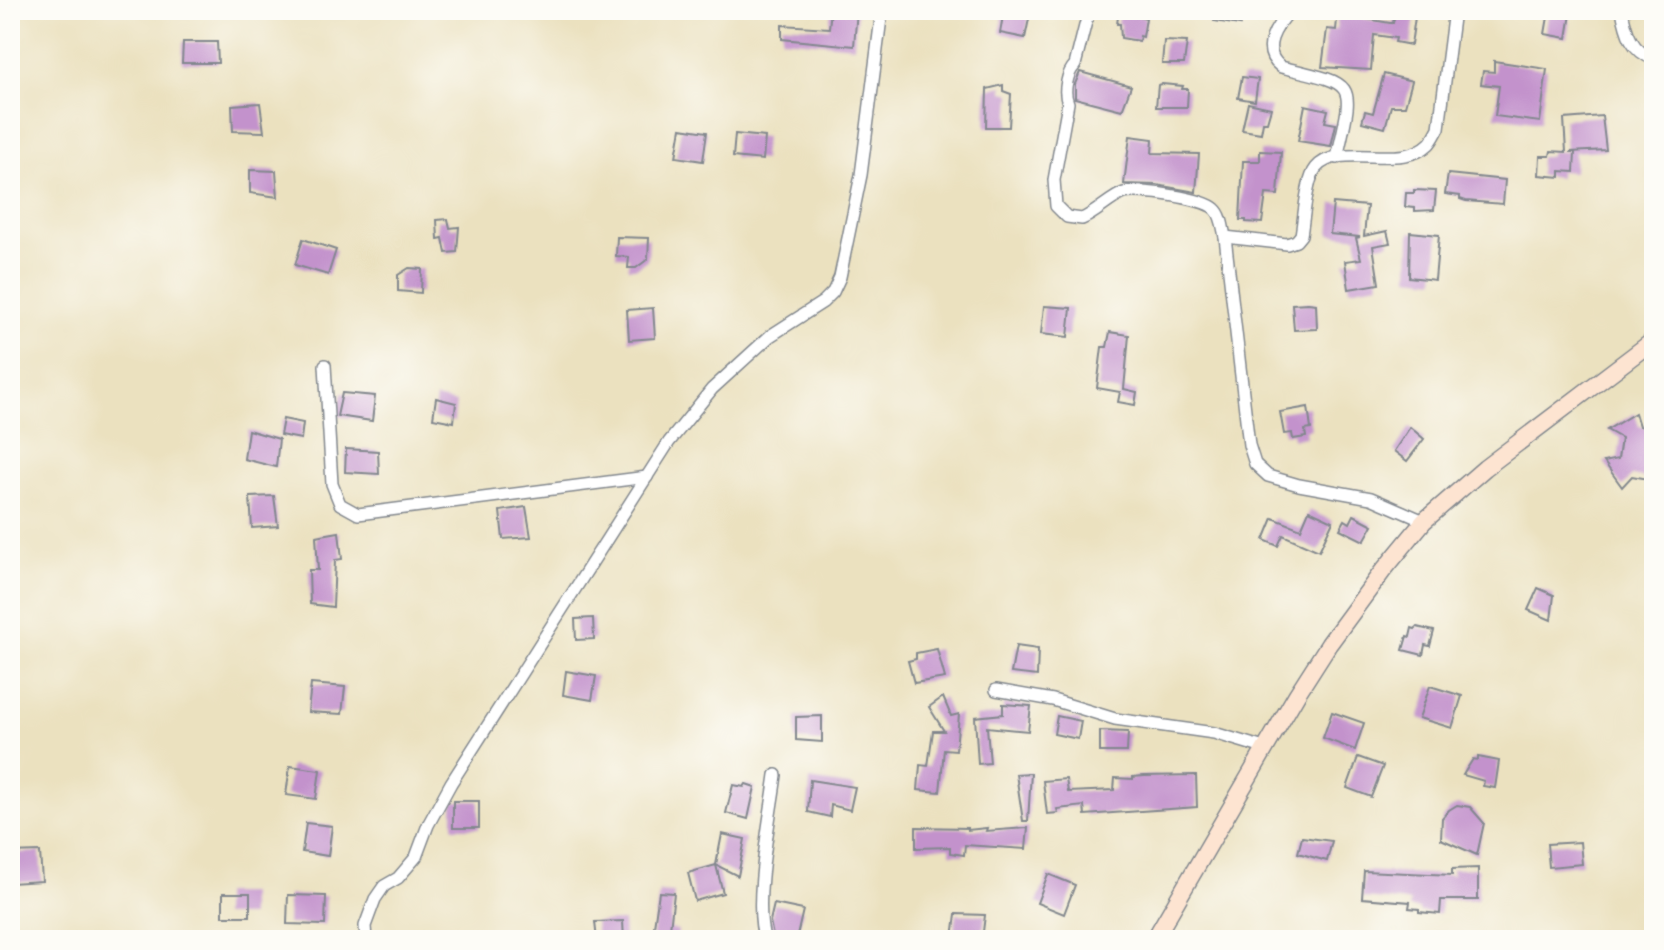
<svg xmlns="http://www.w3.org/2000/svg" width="1664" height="950" viewBox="0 0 1664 950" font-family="'Shantell Sans',sans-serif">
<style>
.building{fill:#c392cc}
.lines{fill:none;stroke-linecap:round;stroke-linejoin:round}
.street-casing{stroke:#83888e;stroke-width:14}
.secondary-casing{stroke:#83888e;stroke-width:19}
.street{stroke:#fff;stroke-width:11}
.secondary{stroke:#fde4d1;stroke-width:16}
</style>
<rect width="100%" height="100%" fill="#fdfcf7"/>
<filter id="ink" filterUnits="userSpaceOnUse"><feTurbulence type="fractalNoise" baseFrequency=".0125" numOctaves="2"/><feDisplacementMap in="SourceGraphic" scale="16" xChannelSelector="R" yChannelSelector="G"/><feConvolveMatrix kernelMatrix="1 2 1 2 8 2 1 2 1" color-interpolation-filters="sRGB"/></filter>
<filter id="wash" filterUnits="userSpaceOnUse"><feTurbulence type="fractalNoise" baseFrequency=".006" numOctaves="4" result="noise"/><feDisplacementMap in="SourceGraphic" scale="32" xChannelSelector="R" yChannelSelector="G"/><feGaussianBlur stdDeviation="1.8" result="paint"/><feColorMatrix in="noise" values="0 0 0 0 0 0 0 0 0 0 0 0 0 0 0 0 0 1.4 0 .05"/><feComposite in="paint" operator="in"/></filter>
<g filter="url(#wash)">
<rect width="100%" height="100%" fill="#ebe1bf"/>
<g id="blocks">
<!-- building -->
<g class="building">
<path d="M831,10H857L854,46L782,39V25L829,28Z"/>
<path d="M1004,10L1030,14L1025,38L1000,33Z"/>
<path d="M1119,10L1135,12V15L1146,18L1143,37L1140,36L1139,41L1121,38L1120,24H1117Z"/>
<path d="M1215,10H1254L1253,21L1241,19L1240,25L1214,21Z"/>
<path d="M1338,10H1362L1361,18L1390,23H1393L1395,14L1415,17L1411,45L1395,42L1396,38L1374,35L1371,70L1322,67L1327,29L1336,30Z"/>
<path d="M1549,11L1571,14L1567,38L1545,34Z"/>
<path d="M1164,41L1187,42L1184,64H1162Z"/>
<path d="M183,42H217L218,63H182Z"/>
<path d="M1494,61L1547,69L1540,122L1495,116L1499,86L1481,84L1483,71L1494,72Z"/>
<path d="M1080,72L1131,86L1122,110L1075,98V84Z"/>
<path d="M1384,74L1412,81L1405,106H1391L1385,128L1362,122L1365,111L1373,113Z"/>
<path d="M1242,77L1258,79L1255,101L1238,98Z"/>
<path d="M1162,84L1183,86L1182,89H1188L1187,107H1156L1158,85Z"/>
<path d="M1003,85V91L1011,94L1009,127H986L987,89Z"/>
<path d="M260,103L264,132L233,131L232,105Z"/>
<path d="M1248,103L1271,108L1267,122H1263L1261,133L1242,130Z"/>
<path d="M1305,105L1328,110L1325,122L1336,124L1331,146L1298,141Z"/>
<path d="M1602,116L1606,150L1570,152H1575L1574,172L1560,171V177L1539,175L1540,156H1550L1551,151L1566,152L1564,119Z"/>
<path d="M681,128L707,132L703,161L676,157Z"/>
<path d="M735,134L765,137L763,160L733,157Z"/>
<path d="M1130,136L1153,139L1152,153L1199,154L1196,192L1157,185L1124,184Z"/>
<path d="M1260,151L1281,152L1278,195L1266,194L1262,223L1246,222V220H1240L1243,161H1260Z"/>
<path d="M250,170L276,171L278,197L250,193Z"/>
<path d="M1448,174L1505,180L1503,204L1466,201L1460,199V196L1445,194Z"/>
<path d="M1414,190L1436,191L1434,210L1415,211V208L1405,207L1406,193H1414Z"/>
<path d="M1333,203L1367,206L1364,236L1387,231L1390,243L1373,246L1379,284L1349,289L1345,261L1361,259L1356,238L1360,237L1330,234Z"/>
<path d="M448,219L450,228L459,227L457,252L446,253L443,238L438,239L437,220Z"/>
<path d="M1410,232L1439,235L1435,280L1409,277Z"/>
<path d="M617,237L649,238L648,259L636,268H628L629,257L616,256Z"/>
<path d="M303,239L336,250L328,275L295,265Z"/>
<path d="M409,268L422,269L421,293L398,291V275Z"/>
<path d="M1308,303L1316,304L1317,329L1294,330L1292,304Z"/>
<path d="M1044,306L1071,308L1068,337L1041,334Z"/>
<path d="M653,308L655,338L629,340L627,310Z"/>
<path d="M1110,332L1129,335L1124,389L1137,392L1135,405L1118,402L1120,392L1097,388L1102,347H1107Z"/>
<path d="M342,393L375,396L372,421L337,416Z"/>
<path d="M436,398L456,403L454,422L433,418Z"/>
<path d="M1308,407L1311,429L1305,430L1306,437L1293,439L1292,433L1284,434L1280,412Z"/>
<path d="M1635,413L1639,426L1654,429V480L1632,476L1622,487L1604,462L1618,459L1621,438L1607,430Z"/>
<path d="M283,419L303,423L301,439L280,435Z"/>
<path d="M1410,427L1424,439L1407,461L1394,451Z"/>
<path d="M248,430L279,439L276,467L244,459Z"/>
<path d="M346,449L378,451L379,474L345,472Z"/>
<path d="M274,496L278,526L252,528L250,497Z"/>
<path d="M526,507L531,537L503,539L500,511Z"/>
<path d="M1309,510L1333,521L1319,551L1283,535L1278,546L1264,540L1273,518L1301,529Z"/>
<path d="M1354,515L1373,525L1364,541L1340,529L1345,520L1350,523Z"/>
<path d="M339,532L342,559L335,560L333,607L310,604L309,570H318L316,536Z"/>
<path d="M1538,588L1554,595L1551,620L1528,610Z"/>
<path d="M593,618L594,639L576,640L575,619Z"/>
<path d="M1417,627L1434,631L1430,646L1425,645L1423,655L1403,650L1407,636L1410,637L1412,628L1415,629Z"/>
<path d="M1016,646L1038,649L1037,676L1011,673Z"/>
<path d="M937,649L945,678L914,683L908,661L916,659V653Z"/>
<path d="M566,671L596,676L592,700L563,695Z"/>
<path d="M311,684L345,687L342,714L308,712Z"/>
<path d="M1430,686L1462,696L1452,728L1419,718Z"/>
<path d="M943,697L951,716L959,714L956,750L944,749L940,792L918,790L920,765L928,766L933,731H944L929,707Z"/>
<path d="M1003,704L1031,706L1028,731L987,727L990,763L978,764L975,717L1003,714Z"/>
<path d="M1332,712L1364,723L1355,750L1323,738Z"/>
<path d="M822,716V742L796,740V717Z"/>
<path d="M1057,716L1081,721L1078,739L1054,734Z"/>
<path d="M1100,731L1128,732L1127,752H1100Z"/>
<path d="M1358,757L1383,766L1371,797L1347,788Z"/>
<path d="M1478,757L1499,761L1495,788L1483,786L1484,781L1463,775L1473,759L1478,760Z"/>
<path d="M290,766L320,770L316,799L286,795Z"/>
<path d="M1031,773L1028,821H1023L1016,774Z"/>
<path d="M1196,775L1197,807L1085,815L1084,806L1057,809L1058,813L1047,814L1043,781L1066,779L1068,792L1114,790L1115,778L1133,779V777L1144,776Z"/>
<path d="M810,780L855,787L850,810L831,805L830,817L808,812Z"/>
<path d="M746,784L755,787L748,819L726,813L733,785L744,787Z"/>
<rect x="453" y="801" width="26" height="27"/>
<path d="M1457,805L1470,807L1484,823L1477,855L1441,839L1442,818L1449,810Z"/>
<path d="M306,823L332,826L328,856L302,852Z"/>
<path d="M916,827L968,828V830L987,828L986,831L1028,828L1026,849L965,845L964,855L950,853V847L916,848Z"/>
<path d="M722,834L745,839L738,876L716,865Z"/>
<path d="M1302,837L1332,841L1327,861L1298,853Z"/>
<path d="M1580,842L1582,864L1549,867L1547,844Z"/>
<path d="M40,852L42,881L10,883V853Z"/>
<path d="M716,865L723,893L695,901L688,873Z"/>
<path d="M1478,868V900H1441L1440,914L1419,912V909L1409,908L1410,902L1362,898L1364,871L1452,875V869Z"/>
<path d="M1048,874L1075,885L1064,914L1037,903Z"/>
<path d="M659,892L674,893L670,929L678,930L677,940H652Z"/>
<rect x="223" y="893" width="27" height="23"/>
<path d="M288,895L326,896L325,925L287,924Z"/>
<path d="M774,904L803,910L796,940L773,936L770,921Z"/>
<path d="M956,914L985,915L982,940L953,938Z"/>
<path d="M623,921L624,940H597L595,922Z"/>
</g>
</g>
</g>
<g filter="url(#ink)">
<use href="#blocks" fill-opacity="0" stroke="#83888e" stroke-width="2"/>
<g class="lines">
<!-- street casing -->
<g class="street-casing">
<g id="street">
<path d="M1089,10L1075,65C1067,73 1063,92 1068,103L1054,180L1056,206L1067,217L1082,219C1096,213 1112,197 1124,193C1139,189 1204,198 1215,209C1222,215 1223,228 1225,237L1249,445L1255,464L1268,476L1299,485L1371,498L1424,521"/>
<path d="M1291,10C1276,26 1259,50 1281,67C1359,85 1354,81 1337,158"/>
<path d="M1622,10C1626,32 1631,51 1654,59"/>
<path d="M1225,237L1287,244L1296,241L1301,235C1304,219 1306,180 1316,168C1338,141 1402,171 1429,144C1433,140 1436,133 1439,128L1454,10"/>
<path d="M325,365L332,484L340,504L358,514L647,477"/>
<path d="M996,690L1053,700L1115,719L1214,733L1264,748"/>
<path d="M366,940L365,926L375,899L384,886L398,878L416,857L428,825L451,783L669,442L712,389L770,336L823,302L833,292L840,277L861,175L882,10"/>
<path d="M765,940C752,906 771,814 776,775"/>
</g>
</g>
<!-- secondary casing -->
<g class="secondary-casing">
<path id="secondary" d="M1154,940L1297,694L1329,644L1382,572L1424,521L1485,468L1654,340"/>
</g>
<!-- street -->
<use href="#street" class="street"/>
<!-- secondary -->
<use href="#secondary" class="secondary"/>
</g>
</g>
<!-- margin -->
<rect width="1664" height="950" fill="none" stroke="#fdfcf7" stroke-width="40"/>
</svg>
